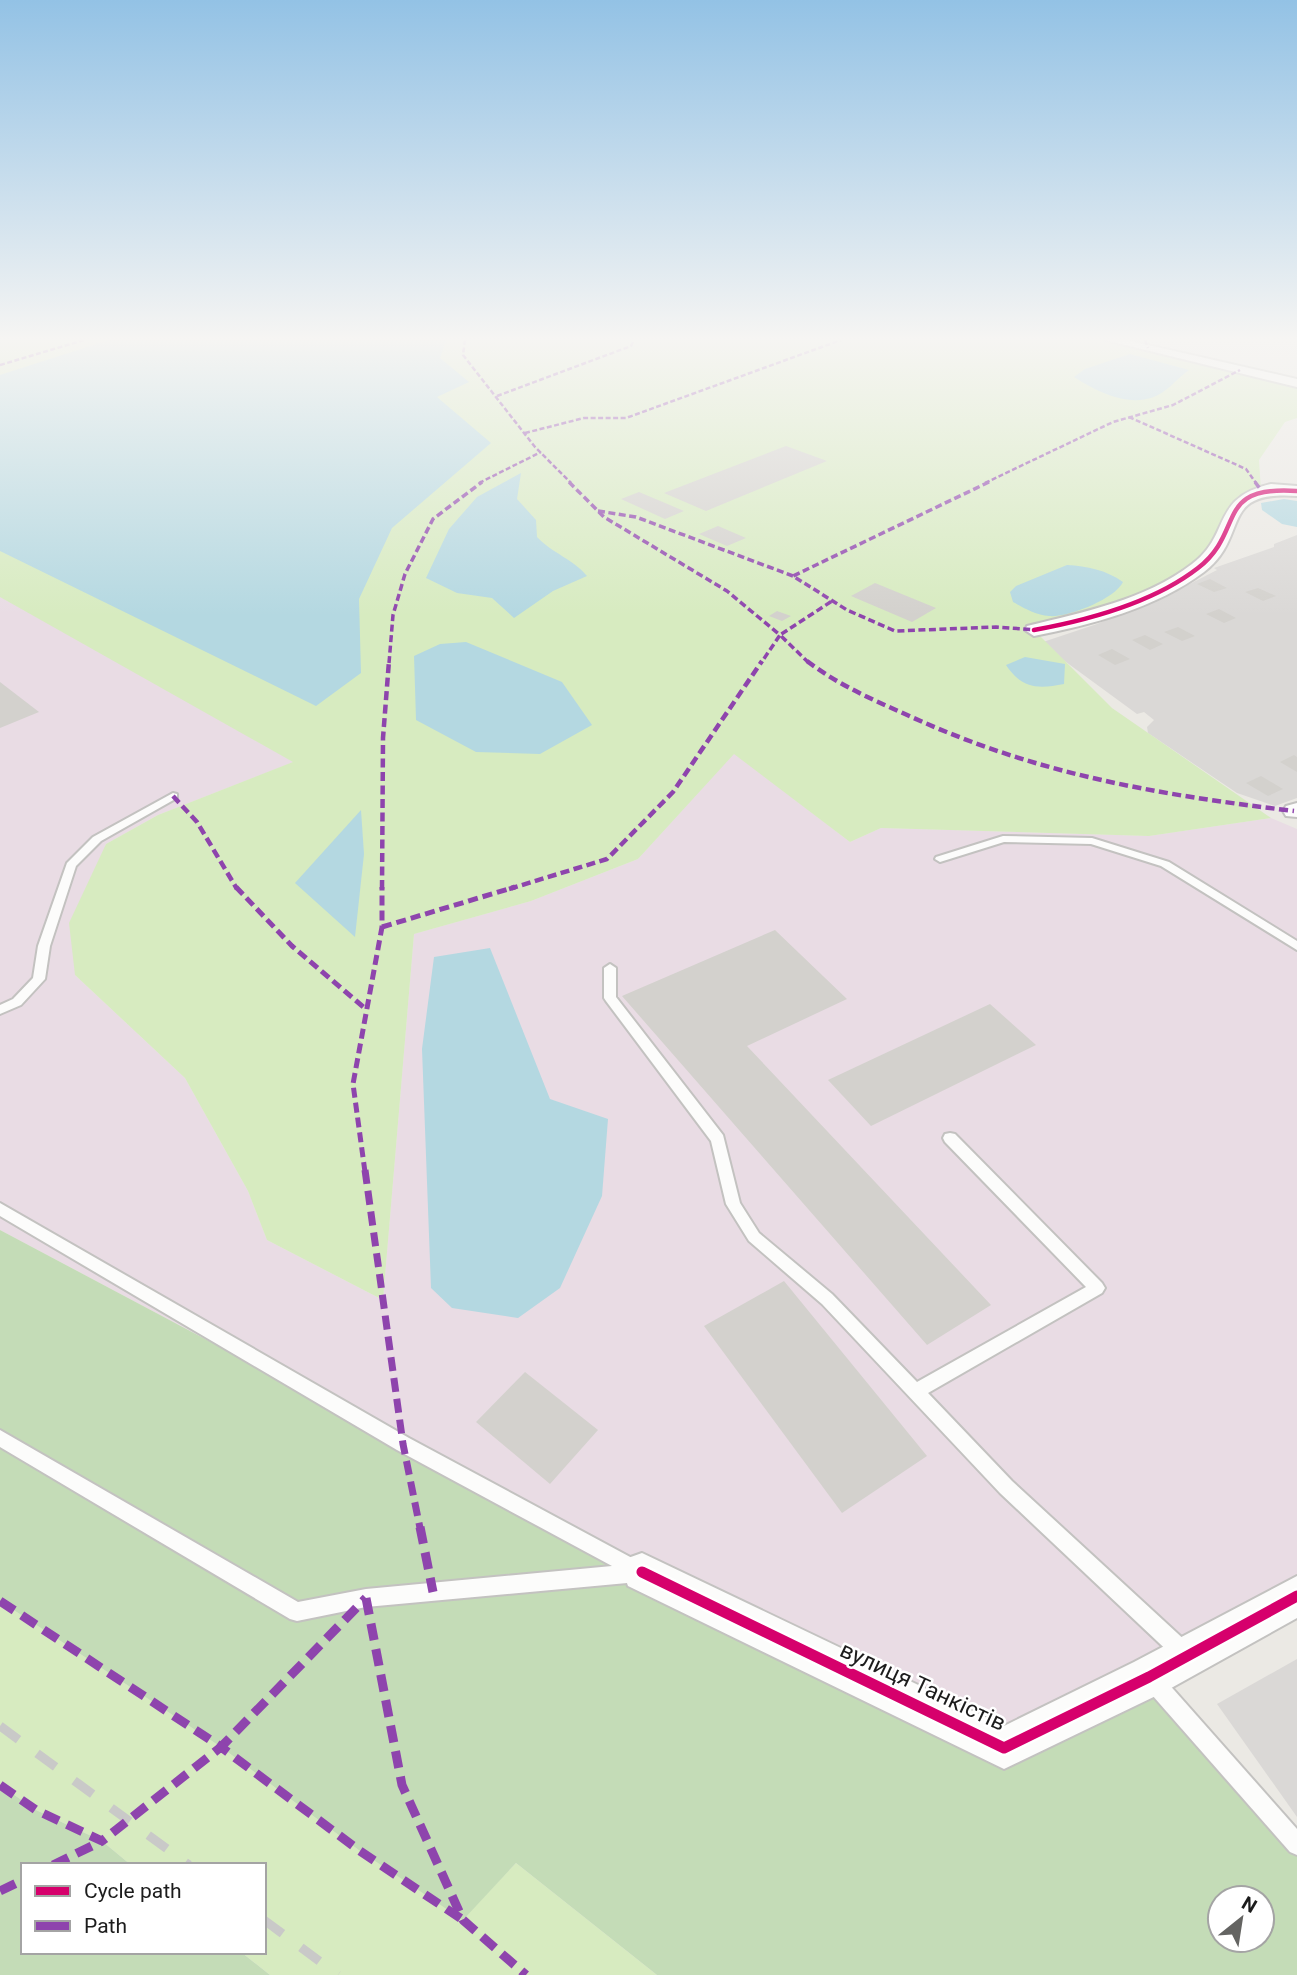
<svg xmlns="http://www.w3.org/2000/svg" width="1297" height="1975" viewBox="0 0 1297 1975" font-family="Roboto,sans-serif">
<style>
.residential{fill:#dad8d6}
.industrial{fill:#e9dce4}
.grass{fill:#d7ebc0}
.forest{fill:#c4dcb7;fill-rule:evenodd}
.water{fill:#b4d8e1}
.building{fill:#d3d1cd}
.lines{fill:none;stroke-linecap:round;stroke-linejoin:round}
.lane-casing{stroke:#c3c2c0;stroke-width:4}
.street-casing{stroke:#c3c2c0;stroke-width:4}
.lane{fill:#fcfcfb;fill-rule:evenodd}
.street{fill:#fcfcfb;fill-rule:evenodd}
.rail{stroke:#c9c9c8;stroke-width:9;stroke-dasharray:23 23;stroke-linecap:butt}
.quiet-far5{stroke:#8e44ad;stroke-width:2.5;stroke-dasharray:5 2.5;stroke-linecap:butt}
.quiet-far4{stroke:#8e44ad;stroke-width:3.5;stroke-dasharray:7 3.5;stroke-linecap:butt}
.quiet-far3{stroke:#8e44ad;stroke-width:4.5;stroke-dasharray:9 4.5;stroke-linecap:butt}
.quiet-far2{stroke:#8e44ad;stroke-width:5;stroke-dasharray:10 5;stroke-linecap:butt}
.quiet-far1{stroke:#8e44ad;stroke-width:7;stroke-dasharray:14 7;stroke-linecap:butt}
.quiet{stroke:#8e44ad;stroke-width:9;stroke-dasharray:17 9;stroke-linecap:butt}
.cycleway-far1-casing{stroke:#fff;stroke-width:7}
.cycleway-casing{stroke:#fff;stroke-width:16}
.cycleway-far1{stroke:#d6006c;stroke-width:4.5}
.cycleway{stroke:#d6006c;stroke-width:11}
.labels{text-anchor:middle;stroke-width:5;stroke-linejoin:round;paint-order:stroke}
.near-street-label{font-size:23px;fill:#1c1c1c;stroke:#fff}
</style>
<rect width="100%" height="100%" fill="#ebe9e4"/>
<!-- residential -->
<g class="residential">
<path d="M1297,535V798L1275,806L1237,793L1148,733L1147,727L1154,720L1144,712L1137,714L1040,643L1097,624L1182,588L1217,570L1214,568L1274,547V544Z"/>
<path d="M1297,1659V1817L1217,1704Z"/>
</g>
<!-- industrial -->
<path class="industrial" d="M3,596L294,762L158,815L106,844L75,975L185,1078L248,1191L267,1240L383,1300L414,934L531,901L638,859L734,753L850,842L881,828L1149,836L1271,818L1297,829V1596L1004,1748L403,1444L0,1230V597Z"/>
<!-- grass -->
<g class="grass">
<path d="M0,340H1111L1297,383V418L1285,422L1259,460L1261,490L1242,498L1201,566L1126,603L1035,631L1112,708L1271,818L1149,836L881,828L850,842L734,754L638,859L531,901L414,934L383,1300L267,1240L248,1191L185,1078L75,975L69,923L106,844L158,815L293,762L0,597Z"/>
<path d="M0,1601L221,1747L360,1851L463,1919L516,1863L657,1975H270L241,1952H264V1865H131L102,1841L36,1810L0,1785Z"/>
</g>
<!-- forest -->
<g class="forest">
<path d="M0,1230L403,1444L1004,1748L1149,1677L1297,1845V1975H657L516,1863L463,1920L360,1851L221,1747L0,1601ZM1220,1898H1262V1940H1220Z"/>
<path d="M0,1785L36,1810L102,1841L131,1865H23V1952H241L270,1975H0Z"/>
</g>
<!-- water -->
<g class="water">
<path d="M109,340H446L440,358L469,382L437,397L491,443L392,528L359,599L361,673L316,706L0,551V375Z"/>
<path d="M1130,354L1189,370C1180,376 1172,386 1163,392C1135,411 1099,393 1074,377L1085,369Z"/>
<path d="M521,473L517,499L536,520L537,537C553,554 572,558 587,576L553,591L514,618L492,598L457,593L426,578L449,529L477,497Z"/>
<path d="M1284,499L1297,501V527L1282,524L1262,510L1261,503Z"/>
<path d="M1067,565C1087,566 1106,570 1123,582C1115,599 1067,618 1049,616C1036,615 1024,608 1013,602L1010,592L1016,586Z"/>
<path d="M466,642L562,682L592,725L540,754L476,752L416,720L414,656L440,644Z"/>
<path d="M1025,657L1065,664L1064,684C1038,689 1022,689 1006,665Z"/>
<path d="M361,810L364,854L355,937L295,883Z"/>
<path d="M490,948L550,1099L608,1119L602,1196L560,1288L518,1318L452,1308L431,1288L422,1049L434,957Z"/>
</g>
<!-- building -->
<g class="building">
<path d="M786,446L827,461L706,511L664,493Z"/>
<path d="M639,492L684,511L665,519L621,499Z"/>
<path d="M718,526L746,538L727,546L699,534Z"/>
<path d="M1210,579L1227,588L1214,592L1197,584Z"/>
<path d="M875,583L936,608L912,622L851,596Z"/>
<path d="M1258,588L1276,596L1263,601L1245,592Z"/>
<path d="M1219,609L1236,618L1224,623L1206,614Z"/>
<path d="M777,611L791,616L782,621L769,616Z"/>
<path d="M1178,627L1195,636L1182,641L1164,632Z"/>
<path d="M1145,635L1163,644L1150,650L1132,640Z"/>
<path d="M1112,649L1130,659L1115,665L1098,655Z"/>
<path d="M0,682L39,712L0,728Z"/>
<path d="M1294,755L1297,757V772L1280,762Z"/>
<path d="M1261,776L1283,789L1268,796L1246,783Z"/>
<path d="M775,930L847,999L747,1046L991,1305L927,1345L622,996Z"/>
<path d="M990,1004L1036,1045L871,1126L828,1080Z"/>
<path d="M784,1281L927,1456L842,1513L704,1326Z"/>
<path d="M525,1372L598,1430L550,1484L476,1422Z"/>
</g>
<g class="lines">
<!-- lane casing -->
<g class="lane-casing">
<g id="lane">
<path d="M173,793L177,794V798L101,841L76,866L50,946L45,979L21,1005L0,1014V1005L13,999L33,978L38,946L67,863L93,837Z"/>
<path d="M1003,836L1092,838L1169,862L1297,941V950L1161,866L1091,844L1004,842L940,862L935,859L936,857Z"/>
<path d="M610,964L616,968V997L723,1135L740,1203L759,1233L832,1294L917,1382L1086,1287L945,1142L943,1138L945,1134L950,1133L955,1134L1102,1283L1105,1288L1102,1293L928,1393L1012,1481L1189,1644L1191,1651L1189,1658L1182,1660L1175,1658L1000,1493L822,1304L749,1241L726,1204L711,1141L606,1001L604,998V968Z"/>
<path d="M0,1203L409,1438L645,1565L648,1571L644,1579L638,1582L366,1607L297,1621L290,1619L0,1447V1430L298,1602L366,1589L612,1566L397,1450L0,1216Z"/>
<path d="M1152,1670L1159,1673L1297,1829V1855L1290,1852L1145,1687L1142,1680L1145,1673Z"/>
</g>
</g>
<!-- street casing -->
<g class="street-casing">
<g id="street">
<path d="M1105,340H1126L1297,379V387Z"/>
<path d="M1271,484L1297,486V496C1217,490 1251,536 1204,572C1156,608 1091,625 1034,636L1025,630L1027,626C1084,612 1145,600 1192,564C1232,534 1210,498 1271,484Z"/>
<path d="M1297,803V817L1286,816L1283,811L1286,806Z"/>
<path d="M642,1553L1004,1726L1134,1662L1297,1576V1618L1164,1692L1004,1769L628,1586L623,1572L628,1558Z"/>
</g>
</g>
<!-- lane -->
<use href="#lane" class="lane"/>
<!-- street -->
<use href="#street" class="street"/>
<!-- rail -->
<g class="rail">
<path d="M0,1726L189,1865"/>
<path d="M264,1920L338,1975"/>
</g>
<!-- quiet-far5 -->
<g class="quiet-far5">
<path d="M465,340L463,355L535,447L571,483"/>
<path d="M1145,340L1148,348"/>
<path d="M0,365L84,340"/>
<path d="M497,396L631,346L634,340"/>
<path d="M1129,417L1246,469L1256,483"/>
<path d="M525,433L584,418H626L841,340"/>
<path d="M479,483L541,452"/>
<path d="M985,483L1113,422L1173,405L1240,370"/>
</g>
<!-- quiet-far4 -->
<g class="quiet-far4">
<path d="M569,482L604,517L727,591L780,635L761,663"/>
<path d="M989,482L793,576L847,610L895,631L996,627L1039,630"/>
<path d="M1255,482L1261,490"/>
<path d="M598,511L636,517L793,576"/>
<path d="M389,663L393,615L405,574L433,519L482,482"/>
<path d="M809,663L780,635L832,601"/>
</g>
<!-- quiet-far3 -->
<g class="quiet-far3">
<path d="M807,661C837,684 871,699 905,714C1035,774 1153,794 1294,811"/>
<path d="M173,796L197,822L237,889"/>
<path d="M382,889L383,738L389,661"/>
<path d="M509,889L607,859L673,792L762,661"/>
</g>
<!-- quiet-far2 -->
<g class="quiet-far2">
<path d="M236,887L292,946L367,1010"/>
<path d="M382,927L515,887"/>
<path d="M365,1172L353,1084L382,927V887"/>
</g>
<!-- quiet-far1 -->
<path class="quiet-far1" d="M365,1170L403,1444L420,1528"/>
<!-- quiet -->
<g class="quiet">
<path d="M420,1527L433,1592"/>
<path d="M366,1598L402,1785L463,1920L526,1975"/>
<path d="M0,1601L221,1747L366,1598"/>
<path d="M0,1785L36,1810L102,1841L221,1747L360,1851L463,1920"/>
<path d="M53,1865L102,1841"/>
<path d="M0,1891L23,1880"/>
</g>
<!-- cycleway-far1 casing -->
<g class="cycleway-far1-casing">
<path id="cycleway-far1" d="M1034,630C1089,620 1153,603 1198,568C1246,531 1213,485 1297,491"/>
</g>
<!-- cycleway casing -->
<g class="cycleway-casing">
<path id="cycleway" d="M642,1572L1004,1748L1149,1677L1297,1596"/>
</g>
<!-- cycleway-far1 -->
<use href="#cycleway-far1" class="cycleway-far1"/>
<!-- cycleway -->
<use href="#cycleway" class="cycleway"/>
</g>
<!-- sky -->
<linearGradient id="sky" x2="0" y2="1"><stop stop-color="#93c2e5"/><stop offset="0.55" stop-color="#f6f5f3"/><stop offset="1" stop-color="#f6f5f3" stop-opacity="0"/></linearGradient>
<rect width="1297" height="616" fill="url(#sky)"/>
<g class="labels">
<!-- near-street labels -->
<g class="near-street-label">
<text transform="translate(923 1686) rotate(25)" y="8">вулиця Танкістів</text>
</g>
</g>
<!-- legend -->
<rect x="21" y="1863" width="245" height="91" fill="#ffffff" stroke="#a4a4a4" stroke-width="2"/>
<rect x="35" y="1886" width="35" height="10" fill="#d6006c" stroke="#a4a4a4" stroke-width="2"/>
<text x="84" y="1898" font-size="21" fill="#1c1c1c">Cycle path</text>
<rect x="35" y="1921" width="35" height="10" fill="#8e44ad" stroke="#a4a4a4" stroke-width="2"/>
<text x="84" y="1933" font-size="21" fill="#1c1c1c">Path</text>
<!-- north arrow -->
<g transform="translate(1241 1919) rotate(30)"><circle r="33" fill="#ffffff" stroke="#a4a4a4" stroke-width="2"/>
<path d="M0-5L12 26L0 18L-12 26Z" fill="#646462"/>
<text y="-10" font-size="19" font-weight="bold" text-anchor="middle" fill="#1c1c1c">N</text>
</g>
</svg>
